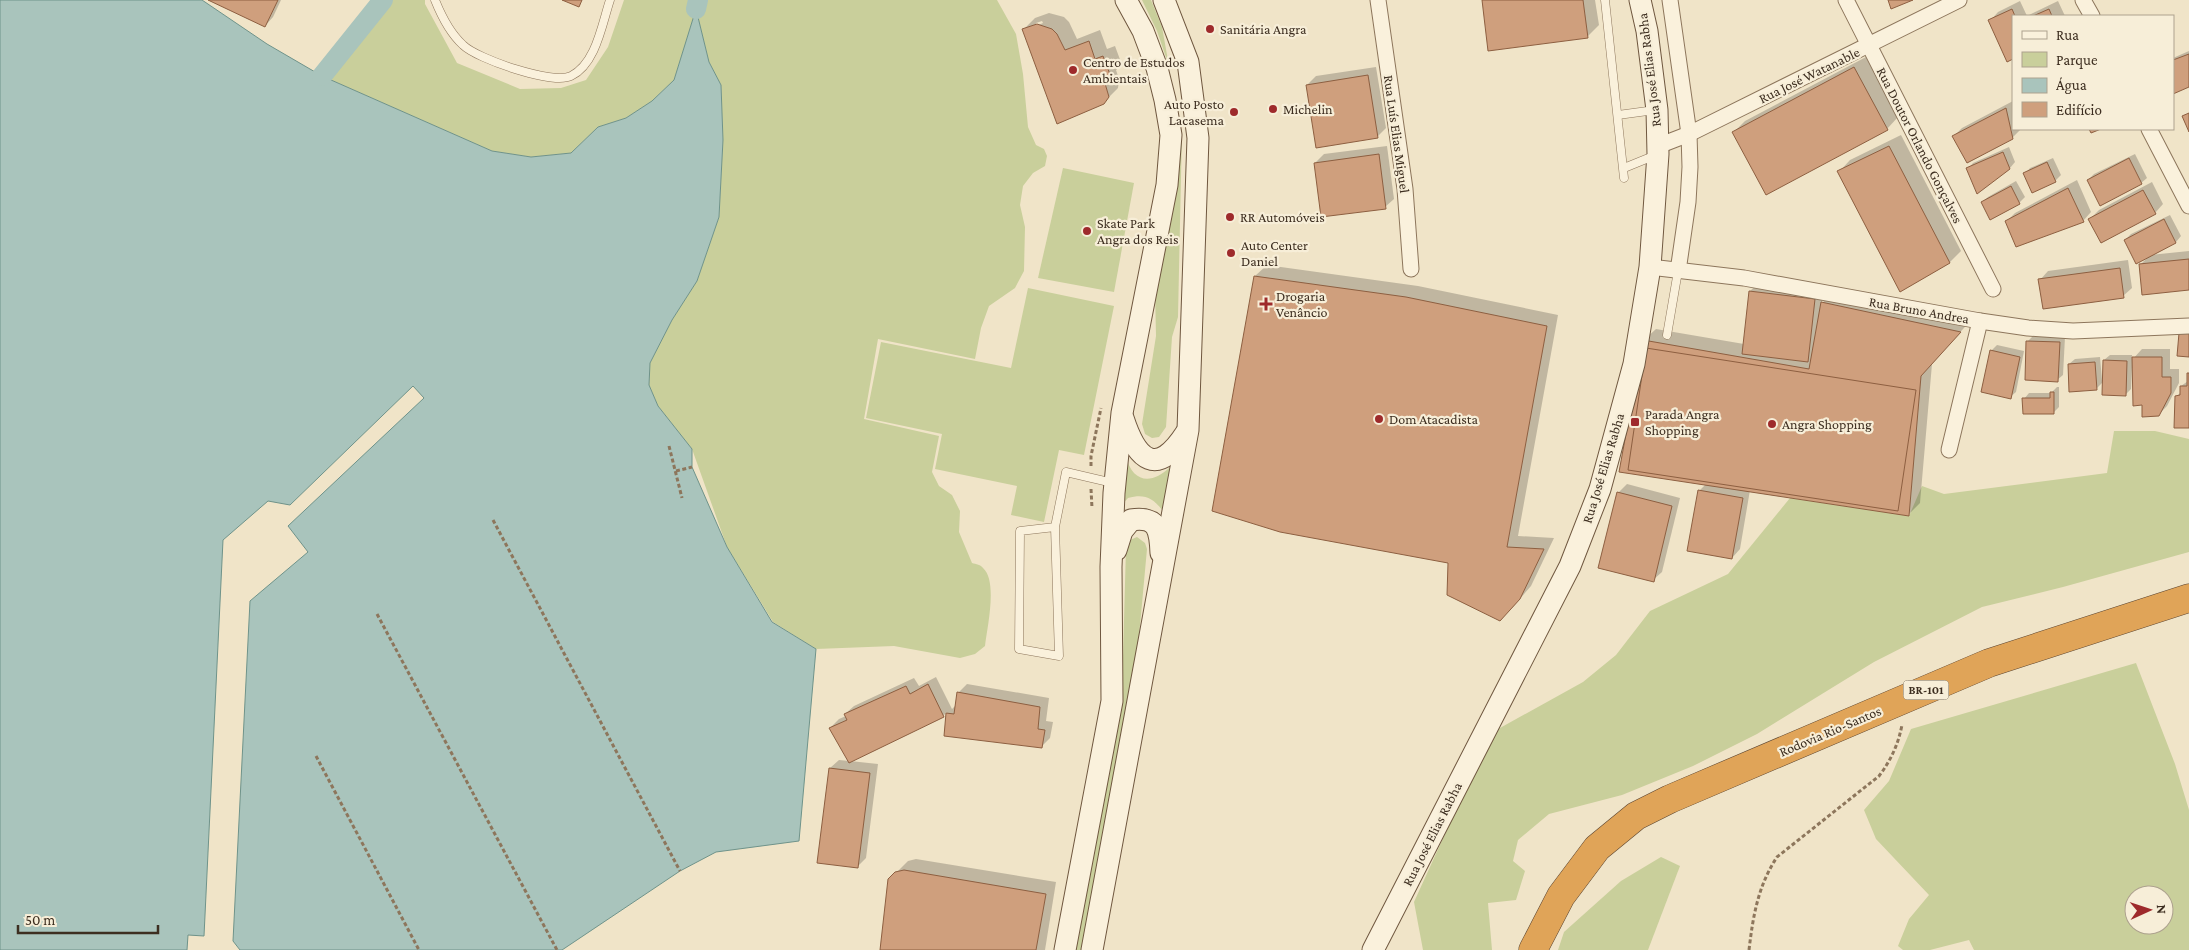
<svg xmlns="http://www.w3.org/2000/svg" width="2189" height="950" viewBox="0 0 2189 950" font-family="'Crimson Pro',serif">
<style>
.green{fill:#c9cf9b;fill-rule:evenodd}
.water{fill:#a9c4bc;stroke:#6f938a}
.shadow{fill:#0003;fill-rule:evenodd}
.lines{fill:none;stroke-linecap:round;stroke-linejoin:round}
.canal{stroke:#a9c4bc;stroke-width:20}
.building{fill:#cf9f7d;stroke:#8d5f41}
.lane-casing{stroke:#8d765c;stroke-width:9}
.street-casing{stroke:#8d765c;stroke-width:17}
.secondary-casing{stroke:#6f573f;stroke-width:23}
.highway-casing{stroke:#5b4430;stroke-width:29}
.path{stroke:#8d765c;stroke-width:3;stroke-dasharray:4 2.5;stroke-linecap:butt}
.lane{stroke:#faf1dc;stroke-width:8}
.street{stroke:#faf1dc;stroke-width:15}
.secondary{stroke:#faf1dc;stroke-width:21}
.highway{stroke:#e0a458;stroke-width:28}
.poi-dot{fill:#9e2a2b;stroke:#f7eed8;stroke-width:2}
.labels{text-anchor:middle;stroke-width:4.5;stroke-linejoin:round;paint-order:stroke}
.shield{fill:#f7eed8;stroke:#756857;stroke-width:1}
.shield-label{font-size:12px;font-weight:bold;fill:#3d2e20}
.poi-label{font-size:14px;fill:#3d2e20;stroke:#f7eed8;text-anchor:start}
.street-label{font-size:14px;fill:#3d2e20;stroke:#f7eed8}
</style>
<rect width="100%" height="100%" fill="#f0e4c8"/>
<!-- green -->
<g class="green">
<path d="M383,0H425V4L457,63L520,89L561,88L586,80L608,47L624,0H997L1016,34L1023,74L1028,127L1036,145L1044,149L1047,156L1045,166L1033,173L1023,186L1020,205L1025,227L1024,271L1015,288L989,306L981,328L975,359L878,339L864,419L939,436L932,472L939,486L952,495L960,511L959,532L972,563C976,564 981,565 983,568C998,581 987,628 985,646L975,654L960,658L894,646L816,649L773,622L727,547L692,449L658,406L649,385L650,363L672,320L697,281L719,217L723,140L721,85L709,62L696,10L674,80L652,101L626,118L598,127L571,153L531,157L492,151L322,76Z"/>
<path d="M1142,0H1151L1162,27L1169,66L1157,31Z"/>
<path d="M1176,122L1182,131L1178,317L1172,337L1166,427L1159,437L1152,438L1145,434L1142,424L1156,336L1155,290Z"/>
<path d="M1063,168L1134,183L1114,292L1038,278Z"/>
<path d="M1028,288L1114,306L1084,455L1059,450L1044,522L1011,515L1017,486L935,469L942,434L866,418L881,342L1011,368Z"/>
<path d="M2114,431H2155L2189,439V552L2063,587L1982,607L1874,662L1757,734L1693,766L1622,795L1549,814L1518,840L1513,861L1525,871L1516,900L1488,903L1492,950H1423L1414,902L1491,733L1583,682L1616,655L1650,611L1728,574L1790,498L1909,516L1922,486L1944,494L2107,473Z"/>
<path d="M1126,456C1132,483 1152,485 1170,467L1163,511C1152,497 1144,494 1128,498L1120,507Z"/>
<path d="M1137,537L1145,543L1147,549L1137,658L1082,950H1073L1119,705L1123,657L1126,547L1130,540Z"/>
<path d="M2136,663L2175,764L2189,810V950H1974L1969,940L1930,950H1903L1898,946L1909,919L1929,895L1876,839L1864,810L1889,781L1911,729ZM2134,895H2164V925H2134Z"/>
<path d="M1661,857L1680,866L1648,950H1558L1564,932L1621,881Z"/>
</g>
<!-- water -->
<path class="water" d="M0,0H202L267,44L322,76L492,151L531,157L571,153L598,127L626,118L652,101L674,80L696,9L709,62L721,85L723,140L719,217L697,281L672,320L650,363L649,385L658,406L692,449V467L727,547L772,622L816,649L799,841L716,852L680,871L562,950H240L233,941L250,601L308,552L288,526L424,398L413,386L290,505L268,501L223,540L204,936L188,935L187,950H0Z"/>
<!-- shadow -->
<g class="shadow">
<path d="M211,0H281L273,17L265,26Z"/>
<path d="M1483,0H1595L1599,25L1587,37Z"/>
<path d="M2020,1L2027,16L2058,1L2065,16H2013L1990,21L1998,12Z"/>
<path d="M1049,13L1064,17L1069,22L1077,39L1100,30L1107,49L1115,46L1122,65L1116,70L1119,79L1118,88L1106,100L1023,30L1035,18ZM1042,21L1043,23L1036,26V23Z"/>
<path d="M2189,51V85L2173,93V58Z"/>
<path d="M1866,57L1898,117L1887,129L1734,132L1745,121Z"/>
<path d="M1376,67L1386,128L1377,137L1307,85L1316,76Z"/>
<path d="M2013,101V129H2021L2012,138L1954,136L1962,128Z"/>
<path d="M1901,135L1961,251L1950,262L1901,290L1839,172L1850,160Z"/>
<path d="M1387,146L1394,199L1385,207L1315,163L1324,154Z"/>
<path d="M2009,147L2015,162L2010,168L1968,169L1973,163Z"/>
<path d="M2135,154L2147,178L2141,183L2088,180L2094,174Z"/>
<path d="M2053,158L2061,175L2055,181L2025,174L2030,168Z"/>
<path d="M2077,180L2091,212L2083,221L2006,222L2015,213Z"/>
<path d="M2016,181L2025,197L2019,203L1982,202L1988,197Z"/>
<path d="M2152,182L2163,204L2155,213L2090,219L2099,210Z"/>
<path d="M2170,215L2181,236L2176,242L2150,255L2189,251V289L2141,264L2148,257L2125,240L2131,234Z"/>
<path d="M2128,260L2132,288L2123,296L2040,280L2048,271Z"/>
<path d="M1267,265L1418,286L1558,315L1518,536L1554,538L1531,586L1512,608L1450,562L1255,276Z"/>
<path d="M1759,283L1823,290L1822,303L1834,292L1971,320L1932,364L1920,503L1909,514L1750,490L1740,549L1732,558L1699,491L1706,484L1644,340L1656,329L1744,344L1750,291Z"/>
<path d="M2033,336L2065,337L2063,375L2057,380L2027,342Z"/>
<path d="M1997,345L2024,351L2016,392L2010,397L1991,351Z"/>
<path d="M2142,349H2170V369H2179V383L2167,406L2158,415L2143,404L2134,368H2132L2131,389L2126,394L2104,381L2096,389L2069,364L2075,359L2100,357L2102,380H2104V360L2110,355H2132V360Z"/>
<path d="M2189,373V427L2176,397L2181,392V386L2188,381Z"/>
<path d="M2057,387H2059V407L2054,412L2024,399L2029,393H2051Z"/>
<path d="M1627,484L1680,498L1662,572L1653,580L1618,493Z"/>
<path d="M936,677L952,709L957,704L958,693L967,684L1049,698L1046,721L1053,722L1050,738L1041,747L945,735L947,712L943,716L850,761L878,764L866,858L857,867L830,768L839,760L849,761L830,728L839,719L846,716L845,714L854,706L914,678L919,686Z"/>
<path d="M916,859L1056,882L1045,950H881L896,873L908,861Z"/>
</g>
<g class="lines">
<!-- canal -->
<g class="canal">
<path d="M696,9L698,0"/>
<path d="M322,76L383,0"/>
</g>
</g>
<!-- building -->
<g class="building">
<path d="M208,0H278L265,27Z"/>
<path d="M562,0H582L579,7Z"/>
<path d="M1482,0H1583L1588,38L1488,51Z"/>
<path d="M1888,0H1913L1891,9Z"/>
<path d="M2012,9L2015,16H2013V59L2007,62L1988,20Z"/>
<path d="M2049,9L2052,16H2033Z"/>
<path d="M1037,24L1052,29L1057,34L1065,50L1089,41L1095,59L1103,56L1111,77L1104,80L1109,97L1104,104L1057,124L1022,29Z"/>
<path d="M2189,54V87L2173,94V60Z"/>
<path d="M1854,67L1888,130L1766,195L1732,132Z"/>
<path d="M1368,75L1378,138L1316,148L1306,85Z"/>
<path d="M2006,108L2013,139L1967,163L1952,136Z"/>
<path d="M2189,113V132L2182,116Z"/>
<path d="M2089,129H2101L2091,133Z"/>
<path d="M1889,146L1950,263L1900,292L1837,171Z"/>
<path d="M2003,152L2010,169L1977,194L1966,168Z"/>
<path d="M1379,154L1386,209L1321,217L1314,163Z"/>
<path d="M2129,158L2142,184L2100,206L2087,180Z"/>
<path d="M2047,162L2056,182L2032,193L2023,173Z"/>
<path d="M2011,186L2020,204L1990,220L1981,202Z"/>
<path d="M2068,188L2084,222L2016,247L2005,221Z"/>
<path d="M2143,190L2156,214L2101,243L2088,219Z"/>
<path d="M2164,219L2176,243L2136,264L2124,240Z"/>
<path d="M2189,259V290L2142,295L2139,264Z"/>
<path d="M2120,268L2124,298L2043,309L2038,279Z"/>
<path d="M1254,276L1406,297L1547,326L1507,547L1544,549L1520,599L1500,621L1447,595L1448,563L1280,532L1212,511Z"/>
<path d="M1749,291L1815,299L1808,362L1742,354Z"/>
<path d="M1821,302L1961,332L1921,376L1909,516L1619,472L1643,340L1809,369Z"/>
<path d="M2179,333H2189V357L2177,356Z"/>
<path d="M2026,341L2060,342L2058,382L2025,380Z"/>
<path d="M1646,348L1916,390L1898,511L1628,470Z"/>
<path d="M1990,350L2020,357L2011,399L1981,392Z"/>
<path d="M2132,357H2162V377H2171V393L2159,416L2142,417V405L2133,406Z"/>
<path d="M2103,360L2127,361L2126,396L2102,395Z"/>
<path d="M2095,362L2097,390L2069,392L2068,364Z"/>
<path d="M2187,373H2189V428H2174L2175,396L2180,395V386H2187Z"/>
<path d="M2050,392H2054V414H2023L2022,398H2050Z"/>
<path d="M1698,490L1743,498L1732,559L1687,551Z"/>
<path d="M1617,492L1672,506L1654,582L1598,568Z"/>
<path d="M928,684L944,717L849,763L829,728L847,720L844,714L906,686L910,694Z"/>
<path d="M957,692L1040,707L1038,729L1045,730L1042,748L944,736L946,713L954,714Z"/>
<path d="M829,768L870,773L858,868L817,863Z"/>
<path d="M904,870L1046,894L1036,950H880L888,879L895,872Z"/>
</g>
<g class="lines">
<!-- lane casing -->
<g class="lane-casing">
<g id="lane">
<path d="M435,0C441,15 451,34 463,45C477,59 553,85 571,76C596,64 602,24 610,0"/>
<path d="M1605,0L1624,178"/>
<path d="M1618,115L1655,110"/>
<path d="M1624,168L1656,155"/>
<path d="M1667,335L1678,271"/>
<path d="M1055,527L1020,531L1019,649L1059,656L1055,527L1066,472L1113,483"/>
</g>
</g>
<!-- street casing -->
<g class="street-casing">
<g id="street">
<path d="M1378,0L1405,189L1411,269"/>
<path d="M1670,0L1689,134L1690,167L1688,202L1678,271"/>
<path d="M1846,0L1993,289"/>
<path d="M2083,0L2092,16"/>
<path d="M2149,129L2189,206"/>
<path d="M1658,146L1689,134L1959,0"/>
<path d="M1650,267L1744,278L1980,321L2028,328L2073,331L2189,326"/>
<path d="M1949,450L1980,321"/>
</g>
</g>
<!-- secondary casing -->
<g class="secondary-casing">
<g id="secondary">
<path d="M1123,418C1137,461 1157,478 1186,433"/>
<path d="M1116,550L1122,531L1131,520C1158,516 1160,530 1161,553"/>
<path d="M1065,950L1112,701L1111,567L1114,493L1122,413L1167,185L1171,135L1165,100L1157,68L1143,31L1126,0"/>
<path d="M1092,950L1188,430L1198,138L1188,62L1164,0"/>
<path d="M1373,950L1570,566L1600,489L1634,364L1650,267L1658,154L1657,110L1647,31L1640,0"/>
</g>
</g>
<!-- highway casing -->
<g class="highway-casing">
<path id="highway" d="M1533,950L1561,896L1597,848L1636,816L1670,799L1989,663L2189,598"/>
</g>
<!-- path -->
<g class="path">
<path d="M669,446L682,498"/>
<path d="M1091,466V456L1101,408"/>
<path d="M676,471L692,467"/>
<path d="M1091,489L1092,508"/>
<path d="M493,520L680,871"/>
<path d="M377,614L557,950"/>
<path d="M316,756L419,950"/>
<path d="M1749,950C1753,916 1758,886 1777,857L1879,776C1891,760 1898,745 1902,725"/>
</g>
<!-- lane -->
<use href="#lane" class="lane"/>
<!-- street -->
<use href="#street" class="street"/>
<!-- secondary -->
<use href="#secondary" class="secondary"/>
<!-- highway -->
<use href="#highway" class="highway"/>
</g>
<!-- markers -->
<g class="poi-dot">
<circle cx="1210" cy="29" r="5"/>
<circle cx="1073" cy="70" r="5"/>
<circle cx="1273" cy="109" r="5"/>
<circle cx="1234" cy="112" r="5"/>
<circle cx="1230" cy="217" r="5"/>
<circle cx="1087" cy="231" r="5"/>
<circle cx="1231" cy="253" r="5"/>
<path d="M1263.5 296.5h5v5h5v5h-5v5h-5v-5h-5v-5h5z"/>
<circle cx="1379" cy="419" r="5"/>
<rect x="1630" y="417" width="10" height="10" rx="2.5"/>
<circle cx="1772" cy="424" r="5"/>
</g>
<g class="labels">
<!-- shield labels -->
<rect class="shield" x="1903.5" y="680.5" width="45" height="19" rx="4"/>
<g class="shield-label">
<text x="1926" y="694">BR-101</text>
</g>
<!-- poi labels -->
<g class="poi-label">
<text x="1220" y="34">Sanitária Angra</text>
<text x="1083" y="67">Centro de Estudos<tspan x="1083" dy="16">Ambientais</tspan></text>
<text x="1224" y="109" text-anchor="end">Auto Posto<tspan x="1224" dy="16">Lacasema</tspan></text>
<text x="1283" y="114">Michelin</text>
<text x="1240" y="222">RR Automóveis</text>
<text x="1097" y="228">Skate Park<tspan x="1097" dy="16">Angra dos Reis</tspan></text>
<text x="1241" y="250">Auto Center<tspan x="1241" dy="16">Daniel</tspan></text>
<text x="1276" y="301">Drogaria<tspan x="1276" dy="16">Venâncio</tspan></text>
<text x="1645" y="419">Parada Angra<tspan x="1645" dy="16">Shopping</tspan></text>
<text x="1389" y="424">Dom Atacadista</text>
<text x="1782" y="429">Angra Shopping</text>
</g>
<!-- street labels -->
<g class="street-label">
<text transform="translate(1649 70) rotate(-97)" y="5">Rua José Elias Rabha</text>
<text transform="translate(1809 75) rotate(-26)" y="5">Rua José Watanable</text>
<text transform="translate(1397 134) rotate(82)" y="5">Rua Luís Elias Miguel</text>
<text transform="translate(1920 145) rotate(63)" y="5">Rua Doutor Orlando Gonçalves</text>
<text transform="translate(1919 310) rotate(10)" y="5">Rua Bruno Andrea</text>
<text transform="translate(1603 468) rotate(-73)" y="5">Rua José Elias Rabha</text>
<text transform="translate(1830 731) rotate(-23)" y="5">Rodovia Rio-Santos</text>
<text transform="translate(1432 834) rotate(-63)" y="5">Rua José Elias Rabha</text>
</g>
</g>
<!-- legend -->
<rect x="2012" y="15" width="162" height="115" fill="#f7eed8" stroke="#ada18e"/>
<rect x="2022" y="31" width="25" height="8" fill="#faf1dc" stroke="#ada18e"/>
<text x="2056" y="40" font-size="15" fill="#3d2e20">Rua</text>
<rect x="2022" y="52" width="25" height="15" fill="#c9cf9b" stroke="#ada18e"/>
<text x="2056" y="65" font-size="15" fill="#3d2e20">Parque</text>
<rect x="2022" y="78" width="25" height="15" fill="#a9c4bc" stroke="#ada18e"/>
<text x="2056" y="90" font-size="15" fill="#3d2e20">Água</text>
<rect x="2022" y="102" width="25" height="15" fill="#cf9f7d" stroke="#ada18e"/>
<text x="2056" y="115" font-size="15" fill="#3d2e20">Edifício</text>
<!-- north arrow -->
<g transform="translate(2149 910) rotate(87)"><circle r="24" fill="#f7eed8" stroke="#ada18e"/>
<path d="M0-4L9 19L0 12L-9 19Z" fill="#9e2a2b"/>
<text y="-8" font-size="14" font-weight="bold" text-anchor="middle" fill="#3d2e20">N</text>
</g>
<!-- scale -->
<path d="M18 925v8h140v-8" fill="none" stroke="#3d2e20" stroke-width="2.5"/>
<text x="25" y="925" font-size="15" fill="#3d2e20" stroke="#f7eed8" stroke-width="4" paint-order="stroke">50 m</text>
</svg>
